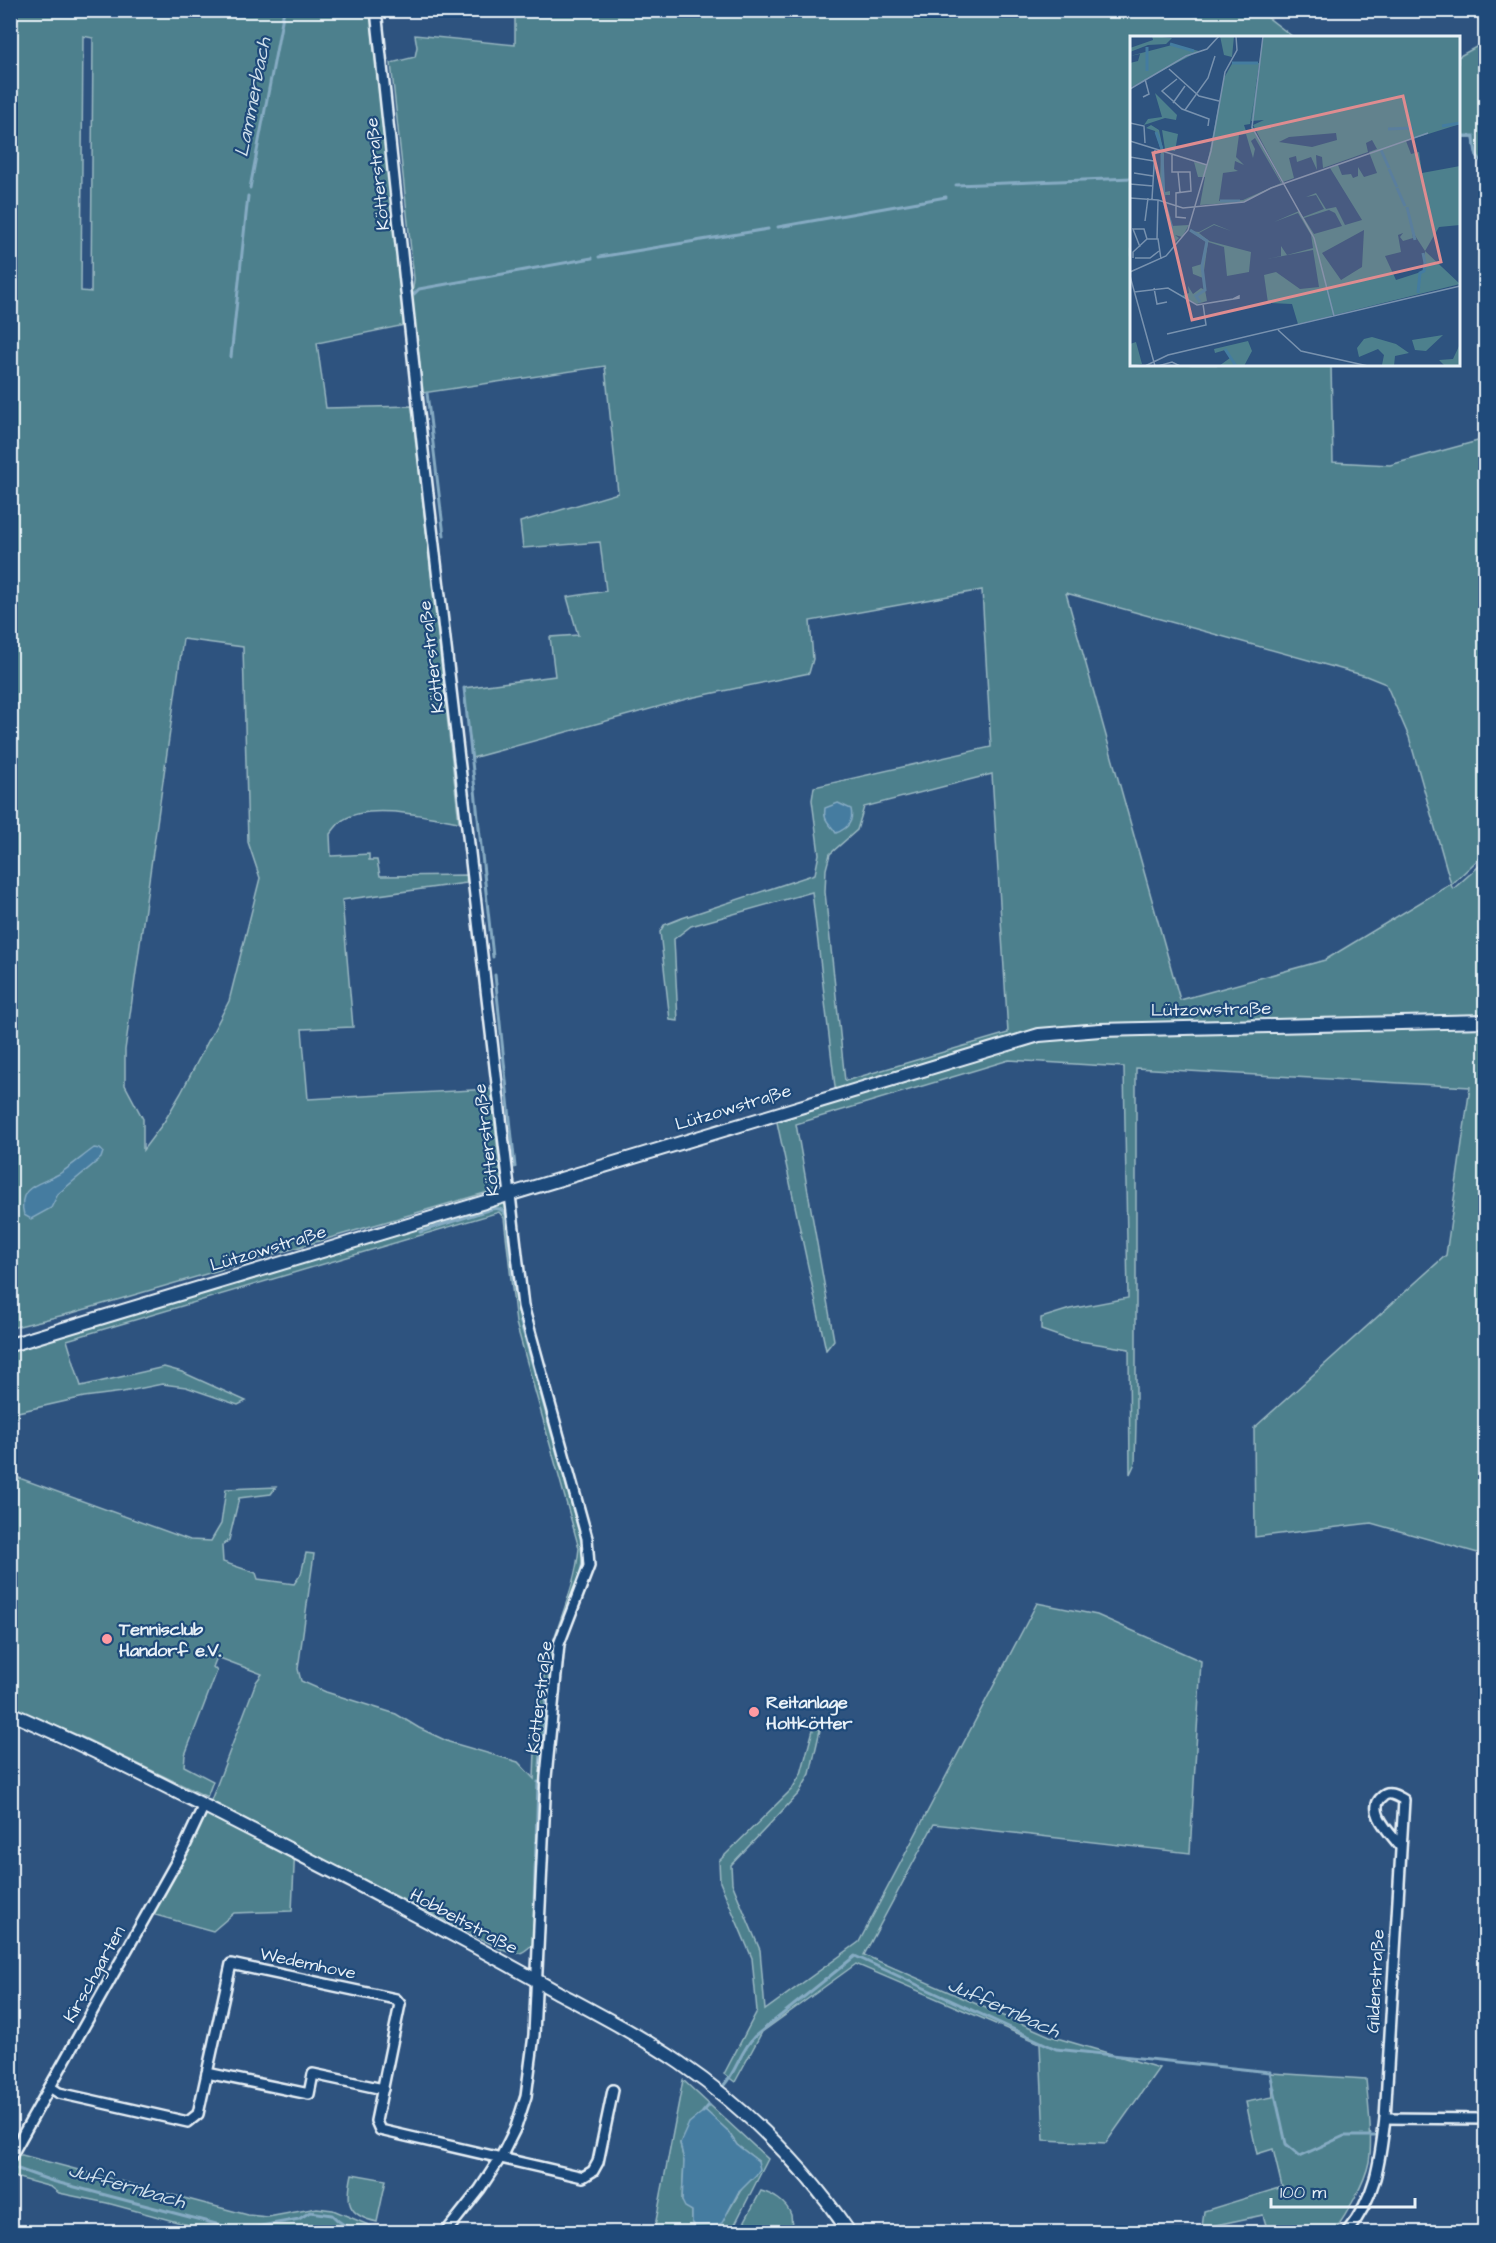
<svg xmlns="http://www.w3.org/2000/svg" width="1496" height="2243" viewBox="0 0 1496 2243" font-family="'Architects Daughter',sans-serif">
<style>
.green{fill:#4d808d;stroke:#9ab8c2;stroke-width:1.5;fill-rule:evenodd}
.water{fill:#447ca0;stroke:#86abc3;stroke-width:1.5}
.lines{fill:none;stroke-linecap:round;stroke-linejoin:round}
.stream{stroke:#86abc3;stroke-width:3}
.minor-casing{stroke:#e8f1f8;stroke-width:14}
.tertiary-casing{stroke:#e8f1f8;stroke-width:16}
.minor{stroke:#1f4a7a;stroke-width:9}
.tertiary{stroke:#1f4a7a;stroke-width:12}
.poi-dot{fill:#ff9aa2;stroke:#1f4a7a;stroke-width:2}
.labels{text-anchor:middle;stroke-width:4.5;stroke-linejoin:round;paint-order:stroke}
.street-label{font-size:18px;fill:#e8f1f8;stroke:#1f4a7a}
.poi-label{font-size:18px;font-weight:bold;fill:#e8f1f8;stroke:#1f4a7a;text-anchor:start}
.water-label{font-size:20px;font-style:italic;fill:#cfdfeb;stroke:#1f4a7a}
.inset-river{fill:none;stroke:#447ca0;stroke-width:3}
.inset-road{fill:none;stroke:#7892af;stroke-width:1.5}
.view{fill:#df8c90;fill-opacity:0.15;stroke:#df8c90;stroke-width:3}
.inset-edge{fill:none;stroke:#e8f1f8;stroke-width:3}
</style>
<rect width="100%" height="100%" fill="#2e537f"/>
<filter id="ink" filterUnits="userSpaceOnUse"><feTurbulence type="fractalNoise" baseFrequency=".0167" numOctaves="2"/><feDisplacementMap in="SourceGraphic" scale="12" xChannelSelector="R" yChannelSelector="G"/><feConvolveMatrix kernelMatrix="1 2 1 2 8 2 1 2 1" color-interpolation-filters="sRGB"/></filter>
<g filter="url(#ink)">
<!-- green -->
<g class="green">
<path d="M515,10H1258L1293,37L1132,38V364L1331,365L1333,462L1390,465L1485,439V853L1451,885L1453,889L1485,861V1555L1371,1523L1255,1537L1254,1428L1446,1255L1470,1087L1136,1068V1423L1135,1463L1130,1474L1129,1349L1067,1339L1041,1330V1318L1070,1309L1128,1298L1124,1067L1009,1060L796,1124L834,1340L826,1350L775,1113L836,1095L812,892L691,926L674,939L678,1021L670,1020L660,932L664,925L682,918L815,874L819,854L812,800L814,787L991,747L982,590L810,621L813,659L809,673L690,698L472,758L464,688L555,676L550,637L578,635L567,597L606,591L600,542L523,548L520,522L618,493L605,366L416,394L409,324L414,279L391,63L415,57L417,47L415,35L515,45ZM1066,593L1366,676L1386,684L1409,737L1451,884L1325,960L1180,1000ZM992,774L1008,1033L845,1081L825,892L826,869L830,854L857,830L864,807Z"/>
<path d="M10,11H370L405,325L317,343L326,408L412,406L459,822C430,817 369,802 343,820C338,823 334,830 330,834L331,856L369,854V860H377L380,876L467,875L466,883L342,900L353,1027L302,1029L308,1099L491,1089L502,1188L72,1313L11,1328ZM83,36L93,38L91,292L81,291ZM183,639L243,647L248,842L260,878L229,1001L181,1093L164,1122L143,1150V1119L125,1085V1050Z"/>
<path d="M1485,42L1486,166H1484L1476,155L1473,137H1459L1458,57Z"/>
<path d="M496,1203L504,1204L511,1211L523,1306L587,1538L589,1566L559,1644L534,1943C522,1954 522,1955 505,1951L295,1845L292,1911L234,1913L213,1931L152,1914L207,1811L256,1682L262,1674L217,1657L213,1667L217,1671L185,1755L184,1766L213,1781L207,1797L80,1736L10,1707L11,1475L190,1540L211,1541L221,1524L226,1489L276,1487L271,1494L239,1498L229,1540L222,1546L223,1562L256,1573L258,1579L294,1584L301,1574L306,1553L314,1554L298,1669L301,1681L326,1692L396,1714L419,1728L449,1742L518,1762L534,1779C535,1735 540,1683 553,1642C563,1611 576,1581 579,1548L516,1323L504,1218L499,1212L67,1340L81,1386L164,1367L182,1372L246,1401L238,1405L186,1387L162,1384L123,1392L84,1397L18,1412L11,1433V1351Z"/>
<path d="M1037,1603L1097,1615L1201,1661L1190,1853L934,1824L864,1955L1050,2036L1159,2068L1106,2143L1044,2140L1040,2043L856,1964L762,2032L735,2082L724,2074L757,2011L752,1958L720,1882L719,1861L792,1789L801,1774L814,1726L820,1730L810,1774L799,1793L731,1865L732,1883L760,1950L765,2010L859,1942Z"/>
<path d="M1271,2073L1366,2079C1368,2103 1373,2139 1369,2162C1365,2183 1346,2215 1334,2232H1268L1263,2215L1202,2228L1204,2211L1282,2187L1273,2149L1257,2154L1246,2102L1273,2097Z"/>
<path d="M683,2080L768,2159L731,2232H655V2226ZM705,2110L727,2130L737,2145L758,2161L728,2212L692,2222V2211L682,2201L684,2161L680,2143Z"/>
<path d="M10,2155H22L248,2215L268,2217L317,2208L333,2210L385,2232H214L107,2203L59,2193L51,2187L11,2176Z"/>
<path d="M352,2174L386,2180L377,2222C346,2215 346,2202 352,2174Z"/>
<path d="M761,2191C772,2194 787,2202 791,2215C792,2221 791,2224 793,2229L803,2232H739Z"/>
<path d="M586,2226L644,2232H513L585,2226Z"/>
</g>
<!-- water -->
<g class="water">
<path d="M838,803L851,809C854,822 847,829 836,833C829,822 823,821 825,808Z"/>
<path d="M94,1148L100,1149L103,1152L101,1158L58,1194L51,1208L31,1219L24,1215C16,1185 40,1185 59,1174C71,1166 83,1156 94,1148Z"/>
<path d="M705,2110L727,2130L737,2145L758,2161L760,2169L756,2175L738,2193L722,2223L717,2225L695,2226L692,2222V2211L685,2207L682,2201L684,2161L680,2143L689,2123Z"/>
</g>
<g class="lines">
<!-- stream -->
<g class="stream">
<path d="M1458,136H1474C1475,147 1474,159 1486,163"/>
<path d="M956,185L1132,178"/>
<path d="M250,188L284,10"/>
<path d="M778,227L946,197"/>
<path d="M599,257L768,229"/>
<path d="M414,294L419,289L592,258"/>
<path d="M231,357L248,196"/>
<path d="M427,393L444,536"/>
<path d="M464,688L493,957"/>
<path d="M495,975L515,1167"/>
<path d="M420,1232L491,1209C498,1208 502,1208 506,1215L514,1287L521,1323L580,1533L584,1557L581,1571L569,1607"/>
<path d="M540,1766L547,1689L554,1656"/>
<path d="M534,1905L538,1782"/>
<path d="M724,2085C737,2070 740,2052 754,2037L855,1956L1056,2049L1270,2072L1286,2144L1300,2156L1344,2136H1375"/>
<path d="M703,2112L709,2105"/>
<path d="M18,2169L52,2181L220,2225L225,2229H247L272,2224L299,2219L310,2212L332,2215C340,2224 351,2230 364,2232"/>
<path d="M555,2232L595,2229L610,2232"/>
</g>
<!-- minor casing -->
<g class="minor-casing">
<g id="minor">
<path d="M376,10L423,451L523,1306L587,1538L589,1566L559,1644L546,1777L534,2035L526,2096L516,2127L501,2157L480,2189L446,2232"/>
<path d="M207,2073L309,2094L313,2074L383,2089"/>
<path d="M50,2087L59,2093L188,2122L198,2114L231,1964L396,1999L400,2004L376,2121L380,2130L583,2177L593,2171L598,2162L613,2090"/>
<path d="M1385,2118L1486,2119"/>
<path d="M10,2158L184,1848L204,1805"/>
<path d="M1347,2232C1376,2196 1380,2163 1385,2118L1404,1800C1397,1796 1389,1790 1382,1797C1366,1810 1391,1834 1400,1846"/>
</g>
</g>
<!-- tertiary casing -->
<g class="tertiary-casing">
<g id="tertiary">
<path d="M10,1345L1039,1035L1100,1030L1486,1021"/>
<path d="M10,1713C130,1765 245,1827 361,1886C427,1921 494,1956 559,1993C600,2015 642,2037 680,2063C747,2109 804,2166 849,2232"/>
</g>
</g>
<!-- minor -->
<use href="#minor" class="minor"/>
<!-- tertiary -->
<use href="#tertiary" class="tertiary"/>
</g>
</g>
<!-- markers -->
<g class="poi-dot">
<circle cx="107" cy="1639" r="6"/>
<circle cx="754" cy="1712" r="6"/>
</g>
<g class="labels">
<!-- street labels -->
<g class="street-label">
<text transform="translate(377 174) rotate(-96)" y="6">Kötterstraße</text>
<text transform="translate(431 657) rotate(-97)" y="6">Kötterstraße</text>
<text transform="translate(1211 1009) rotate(-1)" y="6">Lützowstraße</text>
<text transform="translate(733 1107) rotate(-17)" y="6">Lützowstraße</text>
<text transform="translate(486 1140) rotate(-97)" y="6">Kötterstraße</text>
<text transform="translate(268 1248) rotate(-17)" y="6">Lützowstraße</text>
<text transform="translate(539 1697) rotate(-83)" y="6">Kötterstraße</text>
<text transform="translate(464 1921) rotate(28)" y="6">Hobbeltstraße</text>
<text transform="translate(308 1963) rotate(12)" y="6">Wedemhove</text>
<text transform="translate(94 1974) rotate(-61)" y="6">Kirschgarten</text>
<text transform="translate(1375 1981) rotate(-87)" y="6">Gildenstraße</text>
</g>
<!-- poi labels -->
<g class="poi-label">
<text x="119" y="1635">Tennisclub<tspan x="119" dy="21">Handorf e.V.</tspan></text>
<text x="766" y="1708">Reitanlage<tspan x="766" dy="21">Holtkötter</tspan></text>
</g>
<!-- water labels -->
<g class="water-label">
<text transform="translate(252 97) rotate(-79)" y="7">Lammerbach</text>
<text transform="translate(1004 2007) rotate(24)" y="7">Juffernbach</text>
<text transform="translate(127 2185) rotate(16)" y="7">Juffernbach</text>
</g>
</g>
<!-- overview -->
<g transform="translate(1130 36)">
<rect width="330" height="330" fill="#2e537f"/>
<path d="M22,0L42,2L36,8L18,9L0,16V12L23,4ZM90,0H104L102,21L94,19ZM133,0H330V88L276,105L281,118L289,116L292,137L330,130V189L309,191L295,215L330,248L168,288L162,268L138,267L134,239L146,236L170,253L189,251L183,214L138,223L151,220V210L157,219L183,212L181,199L168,177L144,186L169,175L173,181L194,173L186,159L176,161L186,157L196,173L206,171L215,189L232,184L200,132L208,129L212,139L221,138L223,142L228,140V131L234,141L247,137L239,116L247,113L242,104L236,107L238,116L193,132L192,121L186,119L187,134L181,121L167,126L166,120L159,122L164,142L153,146L123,89L134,84L121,85ZM206,97L207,104L182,111L149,106L159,101ZM199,174L205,177L212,190L184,198L174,182ZM234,194L232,231L211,244L192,217ZM282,195L295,215L294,235L266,244L255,220L271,216L268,199L273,197L270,201L273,205L283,202ZM42,9L69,15L0,52V27L8,25L10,18L0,20ZM103,26L130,27L120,88L114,89L116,95L121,96V90L152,147L114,166L70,169L75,141H68L64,126L77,129L94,42ZM116,98L123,122L125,113L121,105L125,102L151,147L113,164L89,165L93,137L108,135L104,133L105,125L114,129L106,121L109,99ZM25,57L47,79L46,84L35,82L14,89L18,83L32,81ZM21,89L29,94L34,118L33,147L35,156L40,155V159H35V167L41,190L59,189L52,201L45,199L49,202L43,208L30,146L31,115L25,95L16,92ZM32,94L48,98L45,115L35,113ZM84,188L101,195L84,189L69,197L79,205L121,216L119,236L97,240L94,211L78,206L73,242L63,238L62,231L72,228L76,206L60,195L69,196ZM58,250L63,258L71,252L75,254L77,265L67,268L52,260L59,257ZM313,299L296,315L285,314L282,304ZM242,301L266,308L279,317L265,320L264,330L252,329L254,319L248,313L229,321L227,312L234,303ZM118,305L122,315L114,330H89L100,322L95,314L85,317L84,313ZM6,306L12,328L0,330V308ZM330,308V330H315L309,324L323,323Z" fill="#4d808d" fill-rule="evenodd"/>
<path class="inset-river" d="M40,8L64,15M102,27H128M17,35V11M312,90L330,87M258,93L283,92M26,96L32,113M251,114L259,132M32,118L34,164M259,133L267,151M267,152L275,170M90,165H110M35,168L42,192M277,171L285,204M60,194L77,205L72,230L75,254L66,260L70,266M288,257L290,237L294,235L295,227L293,217M95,313L106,330"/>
<path class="inset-road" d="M133,0L122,91L184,202L204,280M39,33L69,60L89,65M47,43L32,55L52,73L79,83L78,90M0,53L56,20L77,13L89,0M13,61L19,58L15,43M43,67L55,50M55,74L78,42L85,20M0,87L14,90L15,107M0,105L77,129M42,119V136H60L61,155L46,157V181L56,182M0,121L24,125M48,136L50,156M4,137L23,140M0,148L23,150M0,162L28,164L53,172L114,166L141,152L298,97M22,163L25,114M15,185L18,162M27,203L28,164M10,211L3,193H14L17,203M3,222V216L17,203H28L31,223M5,222H20L29,215M0,236L36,220L58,194L81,115L95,36L107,14L106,0M0,240L25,330M24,252L27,268L37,266M4,256L38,252L67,269L109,262V260L103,263M148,294L171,315L238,330M37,298L76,289L73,268M15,330L38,319L330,250M28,330L42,326L50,330M60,330H87"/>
<path class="view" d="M273,60L311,226L62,284L23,117Z"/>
<rect width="330" height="330" class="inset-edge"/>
</g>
<!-- margin -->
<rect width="1496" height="2243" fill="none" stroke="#1f4a7a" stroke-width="36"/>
<rect x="18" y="18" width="1460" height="2207" fill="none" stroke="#e8f1f8" stroke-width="2" filter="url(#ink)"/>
<!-- scale -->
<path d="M1271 2198v9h144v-9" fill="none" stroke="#e8f1f8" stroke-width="3"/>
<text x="1280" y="2198" font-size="18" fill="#e8f1f8" stroke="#1f4a7a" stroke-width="4.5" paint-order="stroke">100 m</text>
</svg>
